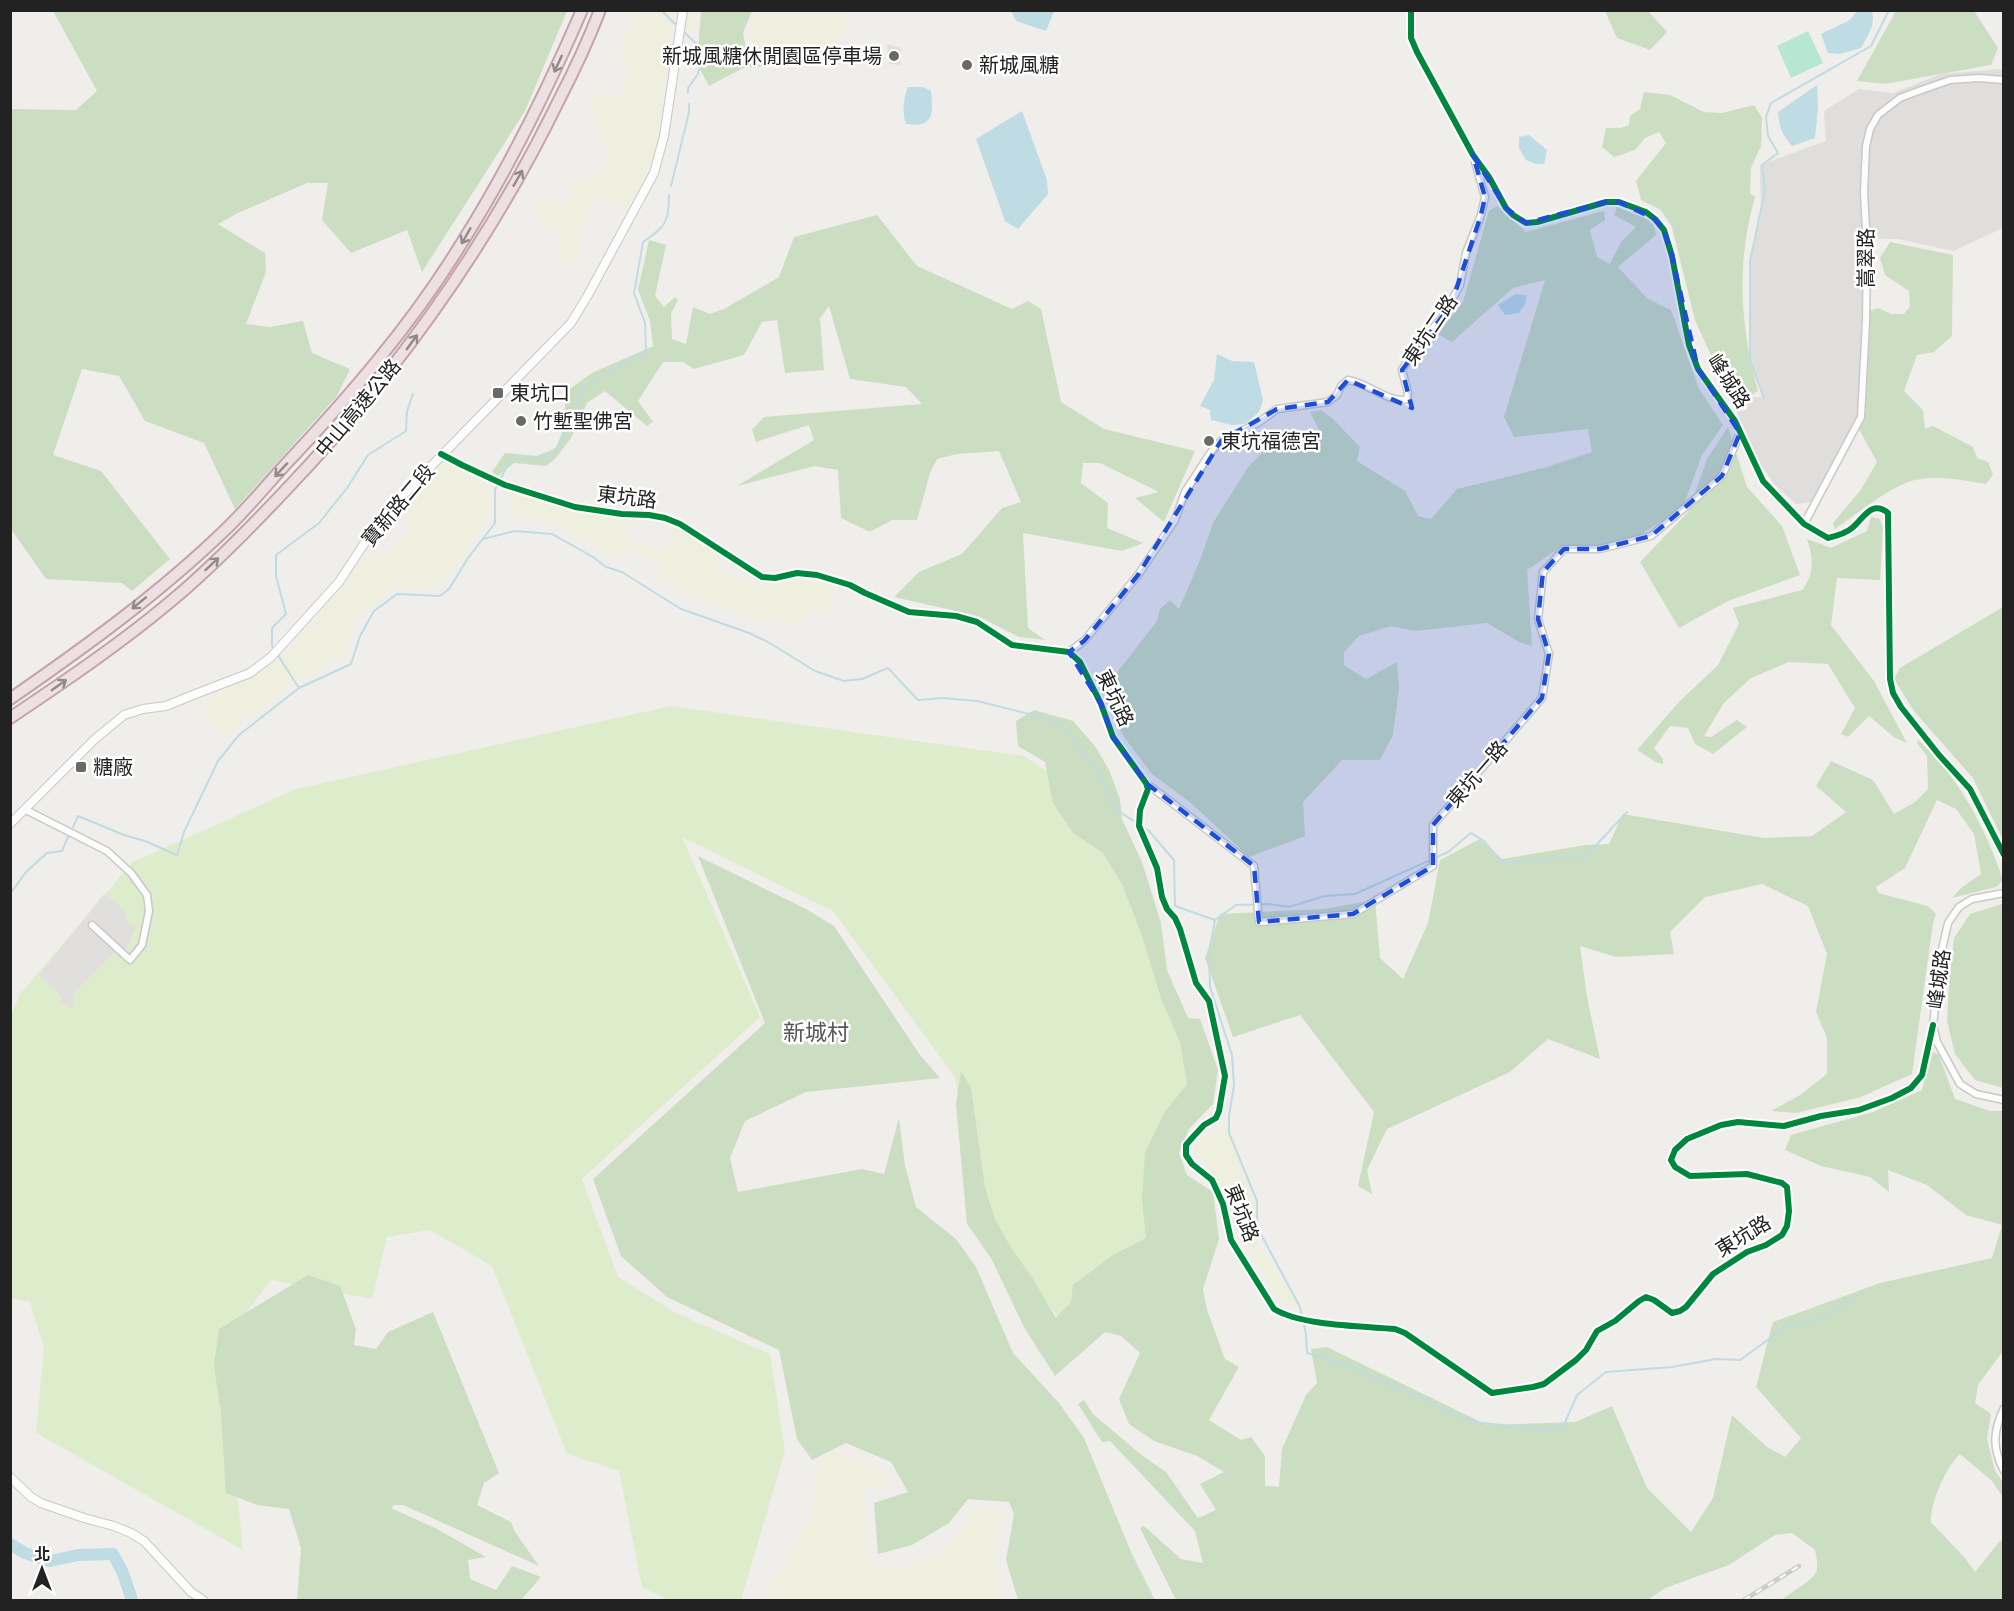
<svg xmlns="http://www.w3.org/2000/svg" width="2014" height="1611" viewBox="0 0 2014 1611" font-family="'Source Sans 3','Noto Sans TC',sans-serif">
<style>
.residential{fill:#dfdedc}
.farmland{fill:#efefdf}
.grass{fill:#ddeccb}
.forest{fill:#cbdec1}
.pitch{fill:#b7e6d2}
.parking{fill:#e0dfde}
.water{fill:#bfdbe3}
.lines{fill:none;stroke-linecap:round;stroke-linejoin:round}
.stream{stroke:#bfdbe3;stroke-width:2}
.river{stroke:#bfdbe3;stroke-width:12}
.minor-casing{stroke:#c9c8c7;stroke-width:9}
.tertiary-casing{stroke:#c9c8c7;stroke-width:10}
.motorway-casing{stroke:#c5a2ac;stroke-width:14}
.minor{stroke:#fdfcfc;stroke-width:6}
.tertiary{stroke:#fdfcfc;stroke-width:8}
.motorway{stroke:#ece0e2;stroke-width:10}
.rail-casing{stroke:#ccc;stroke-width:4.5}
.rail{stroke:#fff;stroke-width:2;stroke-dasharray:7;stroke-linecap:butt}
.cycleway-casing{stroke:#fff;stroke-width:10}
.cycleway{stroke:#00873e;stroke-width:6}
.oneway{stroke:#918a8c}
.marked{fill:#1d4ed8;fill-opacity:0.2;stroke:#1d4ed8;stroke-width:4.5;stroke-dasharray:12 8;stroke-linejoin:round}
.poi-dot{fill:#6a6968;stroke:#fff;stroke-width:2}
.labels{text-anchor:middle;stroke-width:5;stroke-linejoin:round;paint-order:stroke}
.poi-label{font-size:20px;fill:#222;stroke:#fff;text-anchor:start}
.street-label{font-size:20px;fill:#222;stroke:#fff}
.quarter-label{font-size:22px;fill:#555;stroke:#fff}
</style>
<rect width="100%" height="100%" fill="#f0eeeb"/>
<!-- residential -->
<path class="residential" d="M2003,69V228L1953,251L1898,239L1864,238L1861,407L1854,429L1812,502L1796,504L1775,485L1761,465L1737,412L1747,410L1746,398L1762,397L1751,362L1750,325V256L1761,217L1760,165L1826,141L1824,111L1859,89L1893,93L1941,74Z"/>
<!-- farmland -->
<g class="farmland">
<path d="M636,11H697L694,33L674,25L654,157L627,211L620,210L597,196L578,238L581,260L560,263L561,232L532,212L538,199L566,204L573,182L602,174L610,153L589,112L593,94L622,96L627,64L619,50Z"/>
<path d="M757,11H847L846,30L831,48L806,51L752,45L749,31Z"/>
<path d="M442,461L491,487L486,521L438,590L398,586L354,622L344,658L297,681L222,738L201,702L270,665L293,644L350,578L364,556L380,558L407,532L404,508Z"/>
<path d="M508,491L532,499L628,516L625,537L663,552L677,527L721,555L715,567L741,581L761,585L801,581L834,586L833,596L827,610L811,615L796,625L754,618L699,598L656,574L662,562L625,551L620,558L596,547L553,524L514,516Z"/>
<path d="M1222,1126L1231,1128L1254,1202L1257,1244L1301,1307L1292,1309L1278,1298L1236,1232V1210L1193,1147Z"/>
<path d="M833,1451L886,1472V1489L866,1487V1513L870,1563L901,1569L931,1557L963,1530L972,1505L1006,1514L993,1549L1004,1600H762L809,1522L820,1462Z"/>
</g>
<!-- grass -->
<path class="grass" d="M671,706L1024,756L1100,806L1202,1075L1162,1155V1238L1071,1334L977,1211L955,1077L833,911L682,837L760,1017L582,1179L618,1277L676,1313L770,1354L785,1451L741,1600H667L642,1587L619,1471L567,1454L492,1266L430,1230L387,1237L372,1299L271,1280L222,1344L243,1550L36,1433L44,1348L30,1302L11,1298L10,1019L20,994L133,862L296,789Z"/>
<!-- forest -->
<g class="forest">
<path d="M53,11H567L525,111L422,272L407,230L351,253L322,220L328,183H307L238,213L218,224L265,253L266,272L246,324L270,327L303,321L312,353L350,369L337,396L235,509L204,443L145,421L119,376L82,369L53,455L101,471L170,559L132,591L122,583L46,579L11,529V109L76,110L97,91Z"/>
<path d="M701,11H752L743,33L746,48L782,59L779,65L743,68L709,86L697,64Z"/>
<path d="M1605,11H1648L1667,32L1650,50L1617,38Z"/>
<path d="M1896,11H1974L1998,48L1991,65L1885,84L1857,81Z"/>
<path d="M1644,92L1670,95L1704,112L1722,113L1754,105L1762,118L1761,146L1751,168L1750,193L1755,197C1736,263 1740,325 1758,391L1742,401L1714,362L1695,320L1672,227L1661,210L1641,200L1636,181L1666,143L1659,132L1645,138L1635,150L1614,157L1602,147L1606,128H1620L1629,125L1630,116L1640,109Z"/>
<path d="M1497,206L1526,232L1604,211L1605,220L1590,230L1597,257L1610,264L1621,242L1636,227L1614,215L1617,207L1653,222L1656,235L1618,267L1648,299L1671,310L1699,389L1723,425L1702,455L1683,507L1634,539L1597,546L1564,545L1527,570L1532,646L1519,642L1487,623L1415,631L1391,626L1359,636L1344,652V665L1366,679L1397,662L1399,689L1393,735L1380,760H1342L1303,802L1305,836L1249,857L1191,803L1152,774L1124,737L1110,708L1115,675L1157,621L1160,609L1170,600L1179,609L1200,560L1213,523L1248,467L1279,435L1321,434L1310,412L1321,410L1333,419L1360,447L1357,461L1405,491L1418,516L1431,519L1457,489L1547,467L1592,452L1588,429L1514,437L1504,417L1545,280L1513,288L1452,342L1437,334L1463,302L1489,211Z"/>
<path d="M877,215L917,266L1012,309L1028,301L1041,309L1061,402L1104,429L1195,451L1164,522L1135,498L1159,492L1100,463H1083L1081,483L1108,503L1107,528L1143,543L1122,551L1023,533L1028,628L1045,640L1019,637L978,616L894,597L919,572L962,554L1002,508L1021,502L999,451L957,454L937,459L930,473L917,520H892L870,532L841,518L838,470L815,466L737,486L814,440L809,425L756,442L752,430L764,417L922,404L906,387L850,379L829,306L820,318L824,370L785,373L777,320L762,322L744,355L694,369L683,362H663L638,401L653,422L647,426L605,391L587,403L571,438L555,459L546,466L514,463L498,476L492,472L505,453L537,456L556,448L566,422L564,393L592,373L653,346L650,321L638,290L649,240L666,245L655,296L664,307L675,297L678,300L671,314L672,339L686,344L693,307L710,314L724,309L779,277L794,237Z"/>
<path d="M1890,242L1953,255L1952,336L1934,352L1917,355L1904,391L1923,410L1925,429L1933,426L1973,447L1977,458L1988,462L1993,475L1986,484C1963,480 1939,475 1915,480C1892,485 1855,515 1835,529L1833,523L1860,491L1877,462L1859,429L1870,311L1878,308L1891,314H1904L1910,306L1909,291L1885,275L1880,258Z"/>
<path d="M1728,427L1747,487L1782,526L1800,575L1728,601L1679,628L1640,562L1688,512L1707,459Z"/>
<path d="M1871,517L1880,519L1883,528L1880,580L1837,578L1831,625L1874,681L1907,743L1895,738L1869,716L1848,737L1841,734L1855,708L1828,664L1789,662L1751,678L1724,703L1704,736L1711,737L1737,720L1747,727L1713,754L1695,744L1688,728L1670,726L1654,748L1663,759V764L1656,762L1637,750L1679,702L1718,665L1739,624L1733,608L1802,590C1815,575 1813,556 1807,539L1831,548L1867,531Z"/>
<path d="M2003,607V840L1973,778L1914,711L1894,679L1900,668Z"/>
<path d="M1034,710L1073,721L1095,746L1109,770L1120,799L1122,819L1142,862L1161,923L1167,970L1188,1018L1200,1019L1218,1070L1213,1104L1189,1129L1179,1153L1187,1175L1213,1192L1219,1239L1203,1289L1207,1310L1225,1359L1239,1367L1209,1420L1241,1440L1251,1437L1265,1456V1486L1279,1487L1282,1449L1306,1395L1317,1383L1311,1349L1327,1347L1487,1425L1575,1422L1612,1406L1647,1488L1691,1532L1713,1498L1732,1415L1767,1447L1785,1457L1801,1438L1756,1387L1773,1322L1880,1283L1992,1258L2002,1225L1966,1215L1927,1185L1888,1170L1889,1192L1870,1177L1821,1166L1785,1150L1791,1135L1873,1112L1922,1090L1933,1052L1939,1055L1955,1099L1990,1111H2003V1351L1978,1385L1975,1403L1991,1414L1987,1439L1995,1471L2003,1482L2004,1499L1992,1481L1960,1454C1946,1467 1930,1503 1931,1522L1965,1558L1975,1572L1999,1542L2003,1539V1600H1782C1791,1591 1816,1580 1817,1569C1818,1563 1816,1556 1815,1550L1792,1533L1775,1535L1729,1565L1665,1588L1648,1600H1176L1140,1528L1144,1526L1181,1559L1203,1563L1195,1531L1110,1441L1102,1442L1078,1404L1084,1400L1093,1414L1139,1453L1166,1472L1198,1518L1216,1510L1200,1484L1224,1472L1197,1456L1154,1441L1129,1424L1119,1399L1140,1353L1121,1336L1105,1332L1055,1376L1025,1329L991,1258L967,1224L956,1104L961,1071L971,1088L985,1188L995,1219L1010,1246L1033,1279L1056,1318L1071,1302L1073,1285L1113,1255L1146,1238L1142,1198L1145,1153L1164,1113L1187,1084L1180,1042L1162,1001L1141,933L1122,884L1103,853L1073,833L1053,803L1045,762L1018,746L1016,721Z"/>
<path d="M1918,740C1959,777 1986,829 2003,880L1996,887L1952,898L1961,888L1981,874L1974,834L1956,809L1937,800L1905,868L1876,887L1878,893L1928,906L1936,914L1933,923L1912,1074L1861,1097L1796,1113L1771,1111L1800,1095L1827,1074V1038L1816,1012L1827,954L1808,906L1762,884L1705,897L1670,932L1674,954L1616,957L1580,946L1587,997L1600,1059L1548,1039L1510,1072L1387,1129L1367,1170L1372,1194L1358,1186L1374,1112L1300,1015L1233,1037L1205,958L1220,914L1323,909L1375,900L1380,958L1403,979L1428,923L1440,860L1480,839L1502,859L1585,845L1609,844L1623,814L1764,838L1812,836L1846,812L1816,786L1831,761L1873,780L1894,814L1915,802L1928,789L1927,756L1917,743Z"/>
<path d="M698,856L806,909L834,926L920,1055L940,1078L806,1092L745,1121L730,1158L738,1192L862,1169L884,1174L899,1118L905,1166L916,1207L956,1239L976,1267L1013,1353L1059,1403L1084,1438L1131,1552L1155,1600H1018L1006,1560L1014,1514L1009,1502L968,1499L949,1523L912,1545L878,1554L874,1503L908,1492L891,1462L846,1443L812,1460L797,1439L779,1350L667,1297L621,1256L593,1179L765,1023Z"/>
<path d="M2002,904L2004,909L2003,1088L1975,1080L1955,1054L1947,1021L1949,984L1954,938L1970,914Z"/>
<path d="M308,1275L340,1286L356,1329L354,1345L376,1349L388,1332L433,1312L499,1473L484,1483L477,1505L511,1522L515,1532L539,1566L403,1505H394L391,1508L437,1529L486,1557L468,1560L470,1579L496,1590L512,1566L541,1577L521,1600H297L301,1548L289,1509L257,1505L226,1493L221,1412L214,1366L219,1329Z"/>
</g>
<!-- pitch -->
<path class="pitch" d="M1808,31L1823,63L1791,78L1777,46Z"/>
<!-- parking -->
<g class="parking">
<path d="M887,44L901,48L900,65L889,64Z"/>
<path d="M104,894L123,908L128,923L136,926L125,952L119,947L74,993L72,1009L60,1001L62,998L39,975Z"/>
</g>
<!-- water -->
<g class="water">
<path d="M1011,11V10L1054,11L1046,31L1016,21Z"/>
<path d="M1857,11H1872C1876,24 1867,37 1861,48L1840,54L1828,53L1821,34L1850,20Z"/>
<path d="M1817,85L1818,107L1815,138L1792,146C1782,135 1779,127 1778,112Z"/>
<path d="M908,87H922L931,91C933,113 935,128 906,124C902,112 903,99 908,87Z"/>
<path d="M1022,111L1047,180L1048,194L1018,229L1005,221L976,139Z"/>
<path d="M1529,135L1547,150L1544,164H1536L1526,160L1519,148V137Z"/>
<path d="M1516,294L1527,295L1525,304L1519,313L1505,315L1498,305Z"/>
<path d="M1217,354L1232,361L1254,362L1263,400L1259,412L1245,424L1232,425L1211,420L1210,410L1200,406L1214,380Z"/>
</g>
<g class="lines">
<!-- stream -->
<g class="stream">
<path d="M661,10L675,24"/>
<path d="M685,33L703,50L698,74L688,88V93"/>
<path d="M671,186L689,112V104"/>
<path d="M1764,398L1750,360V261L1765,191L1762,165L1778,153L1768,136L1766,117L1771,103L1871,46L1889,10"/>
<path d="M483,539L515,531L552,534L593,557L606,567L622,572L681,609L749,633L768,642L815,671L844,681L862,679L888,668L918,700L943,698L977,701L1053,720L1070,735L1100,773L1113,807L1138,824"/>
<path d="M299,688L272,646V628L286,614L276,576V555L319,523L347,488L368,455L406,431L407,411L413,394"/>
<path d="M73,827L78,816L124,835L145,841L177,855L184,832L218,761L239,735L299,688L351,664L360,636L374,611L397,594L440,596L449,589L468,558L495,523V490L510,460L551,456L564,437L583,387L646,351L645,323L634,293L643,242C667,225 668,223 669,195"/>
<path d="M1142,827L1149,831L1174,860L1175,906L1215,920L1209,953L1210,987L1232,1055L1234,1085L1229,1116V1133L1257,1201V1227L1300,1307L1306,1334L1307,1353L1347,1365L1472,1422L1551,1430L1564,1425L1577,1395L1606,1372L1672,1367L1716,1359L1740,1360L1784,1328L1824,1318L1859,1295"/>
<path d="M10,894L26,872L47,853L62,851L68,837"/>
<path d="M1215,920L1236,905L1268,904L1289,907L1325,896L1355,894L1448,852L1471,833L1484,841L1502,863L1586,856L1627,812"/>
</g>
<!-- river -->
<path class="river" d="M10,1544L25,1553L50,1561L78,1555L113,1554L123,1573L132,1600"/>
<!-- minor casing -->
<g class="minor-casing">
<g id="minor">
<path d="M1411,10V38L1417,52L1473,155L1489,177L1506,208L1513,215L1526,223L1537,222L1606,202H1619L1646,212L1655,219L1664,230L1672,256L1689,345L1698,369L1735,421L1763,481L1804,524L1828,538C1836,536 1845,534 1852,528C1863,519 1872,499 1888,513L1890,679L1893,693L1901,707L1939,755L1970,789L2004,855"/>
<path d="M441,454L462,465L505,485L575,507L622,514L649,515L665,518L680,524L762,577L775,578L797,573L817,575L850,585L865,593L909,612L956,616L977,622L1012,645L1069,652L1080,662L1101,704L1113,737L1146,783L1148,789L1140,810L1139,826L1157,868L1162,897L1167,909L1175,918L1180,929L1196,983L1209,1001L1225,1076L1219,1111L1216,1118L1204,1125L1192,1138L1186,1145V1155L1192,1164L1212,1180L1223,1204L1231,1240L1274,1309C1302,1326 1361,1326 1395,1329L1405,1333L1492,1393L1533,1387L1544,1384L1576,1360L1586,1350L1597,1331L1615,1321L1639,1301L1646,1297L1654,1300L1672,1313L1680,1311L1686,1307L1713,1274L1747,1252L1766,1245L1782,1235L1787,1226L1789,1211L1787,1187L1782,1183L1747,1174L1690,1176L1675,1167L1671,1160L1675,1150L1687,1139L1721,1125L1738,1122L1784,1126L1821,1116L1859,1110L1892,1098L1911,1088L1922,1075L1933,1025"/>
<path d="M1804,524L1861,417L1866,322L1867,248L1864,192L1866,146L1870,129L1878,115L1900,98L1913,93L1950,80L1979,78L2004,80"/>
<path d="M1069,652L1084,641L1138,575L1175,520L1185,492L1211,452L1221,441L1258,423L1277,409L1328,402L1337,395L1341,386L1348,380C1366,382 1392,405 1407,399L1408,393L1402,370L1418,343L1442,318L1460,285L1466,253L1481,215L1485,197L1475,162"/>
<path d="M1146,783L1254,866L1259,922L1353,914L1433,866V825L1542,698L1549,654L1538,619L1543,572L1564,549H1600L1651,536L1722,476L1740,433"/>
<path d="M26,810L107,851L131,873L147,895L149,911L142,945L130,960L92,925"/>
<path d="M2004,893L1972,899L1959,907L1948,923L1941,954L1933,1025L1937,1042L1960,1084L1976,1094L2004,1100"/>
<path d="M2004,1408C1993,1431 1992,1448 2004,1471"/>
</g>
</g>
<!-- tertiary casing -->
<g class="tertiary-casing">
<g id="tertiary">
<path d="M10,824L95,739L124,715L143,709L166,706L193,695L250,673L271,657L339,582L364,544L405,493L571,323L588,295L654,173L664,136L683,10"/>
<path d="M10,1477L31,1497L41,1503L84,1518L114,1526L131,1533L144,1541L191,1592L203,1600"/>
</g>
</g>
<!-- motorway casing -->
<g class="motorway-casing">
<g id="motorway">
<path d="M10,699C85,647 160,593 225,530C246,510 265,487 284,466C347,399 409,328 458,249C506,174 546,93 582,10"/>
<path d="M10,718C65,681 120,644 170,602C210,569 246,532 282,494C395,376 487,248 559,100C574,71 588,41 600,10"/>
</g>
</g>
<!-- minor -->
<use href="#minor" class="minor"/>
<!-- tertiary -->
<use href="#tertiary" class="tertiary"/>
<!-- motorway -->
<use href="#motorway" class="motorway"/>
<!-- rail casing -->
<g class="rail-casing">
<path id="rail" d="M1744,1600L1799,1566"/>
</g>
<!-- rail -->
<use href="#rail" class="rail"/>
<!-- cycleway casing -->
<g class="cycleway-casing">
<g id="cycleway">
<path d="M1411,10V38L1417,52L1473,155L1489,177L1506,208L1513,215L1526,223L1537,222L1606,202H1619L1646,212L1655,219L1664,230L1672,256L1689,345L1698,369L1735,421L1763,481L1804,524L1828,538C1836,536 1845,534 1852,528C1863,519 1872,499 1888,513L1890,679L1893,693L1901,707L1939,755L1970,789L2004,855"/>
<path d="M441,454L462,465L505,485L575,507L622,514L649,515L665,518L680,524L762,577L775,578L797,573L817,575L850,585L865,593L909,612L956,616L977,622L1012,645L1069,652L1080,662L1101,704L1113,737L1146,783L1148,789L1140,810L1139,826L1157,868L1162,897L1167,909L1175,918L1180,929L1196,983L1209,1001L1225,1076L1219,1111L1216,1118L1204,1125L1192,1138L1186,1145V1155L1192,1164L1212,1180L1223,1204L1231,1240L1274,1309C1302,1326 1361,1326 1395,1329L1405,1333L1492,1393L1533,1387L1544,1384L1576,1360L1586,1350L1597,1331L1615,1321L1639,1301L1646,1297L1654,1300L1672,1313L1680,1311L1686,1307L1713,1274L1747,1252L1766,1245L1782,1235L1787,1226L1789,1211L1787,1187L1782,1183L1747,1174L1690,1176L1675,1167L1671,1160L1675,1150L1687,1139L1721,1125L1738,1122L1784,1126L1821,1116L1859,1110L1892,1098L1911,1088L1922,1075L1933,1025"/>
</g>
</g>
<!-- cycleway -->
<use href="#cycleway" class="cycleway"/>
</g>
<!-- one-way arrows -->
<defs><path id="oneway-shaft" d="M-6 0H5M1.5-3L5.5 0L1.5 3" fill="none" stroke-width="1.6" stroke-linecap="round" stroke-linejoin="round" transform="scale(1.5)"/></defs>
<g class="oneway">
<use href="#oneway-shaft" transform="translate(558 64) rotate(115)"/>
<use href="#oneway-shaft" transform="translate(518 178) rotate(-60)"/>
<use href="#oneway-shaft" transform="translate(466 236) rotate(120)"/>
<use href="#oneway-shaft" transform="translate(412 342) rotate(-54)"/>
<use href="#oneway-shaft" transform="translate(281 470) rotate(133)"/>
<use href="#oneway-shaft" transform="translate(212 564) rotate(-43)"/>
<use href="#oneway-shaft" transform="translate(139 603) rotate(141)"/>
<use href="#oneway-shaft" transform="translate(59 685) rotate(-35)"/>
</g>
<!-- marked area -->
<path class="marked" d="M1473,155L1506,208L1526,223L1606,202H1619L1655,219L1664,230L1672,256L1698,369L1740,433L1722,476L1651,536L1600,549H1564L1543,572L1538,619L1549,654L1542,698L1433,825V866L1353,914L1259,922L1254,866L1146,783L1113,737L1101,704L1069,652L1084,641L1138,575L1221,441L1277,409L1328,402L1348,380L1412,408L1402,370L1451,305L1481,215L1485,197Z"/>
<!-- markers -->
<g class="poi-dot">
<circle cx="894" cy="56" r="6"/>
<circle cx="967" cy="65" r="6"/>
<rect x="492" y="387" width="12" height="12" rx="3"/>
<circle cx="521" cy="421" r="6"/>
<circle cx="1209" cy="441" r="6"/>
<rect x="75" y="761" width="12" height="12" rx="3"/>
</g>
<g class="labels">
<!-- poi labels -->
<g class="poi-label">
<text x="882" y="63" text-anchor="end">新城風糖休閒園區停車場</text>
<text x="979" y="72">新城風糖</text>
<text x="510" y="400">東坑口</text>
<text x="533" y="428">竹塹聖佛宮</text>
<text x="1221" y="448">東坑福德宮</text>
<text x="93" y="774">糖廠</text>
</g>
<!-- street labels -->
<g class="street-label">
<text transform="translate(1866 258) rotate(-90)" y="7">嵩翠路</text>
<text transform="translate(1430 330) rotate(-56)" y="7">東坑二路</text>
<text transform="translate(1729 381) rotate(57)" y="7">峰城路</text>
<text transform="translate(358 408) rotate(-50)" y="7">中山高速公路</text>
<text transform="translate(627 497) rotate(7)" y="7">東坑路</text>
<text transform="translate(398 505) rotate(-50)" y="7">寶新路二段</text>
<text transform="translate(1115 698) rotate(65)" y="7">東坑路</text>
<text transform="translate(1477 774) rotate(-49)" y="7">東坑一路</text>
<text transform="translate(1939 979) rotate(-82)" y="7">峰城路</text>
<text transform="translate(1242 1213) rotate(69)" y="7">東坑路</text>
<text transform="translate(1743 1236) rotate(-31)" y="7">東坑路</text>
</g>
<!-- quarter labels -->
<g class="quarter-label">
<text x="816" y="1040">新城村</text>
</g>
</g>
<!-- border -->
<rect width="2014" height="1611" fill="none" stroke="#222222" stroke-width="24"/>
<!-- north arrow -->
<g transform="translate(42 1569)" stroke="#ffffff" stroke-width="4.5" paint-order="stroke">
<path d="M0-4.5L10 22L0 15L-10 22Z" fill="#222222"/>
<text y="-9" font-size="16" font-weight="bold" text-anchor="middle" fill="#222222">北</text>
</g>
</svg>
